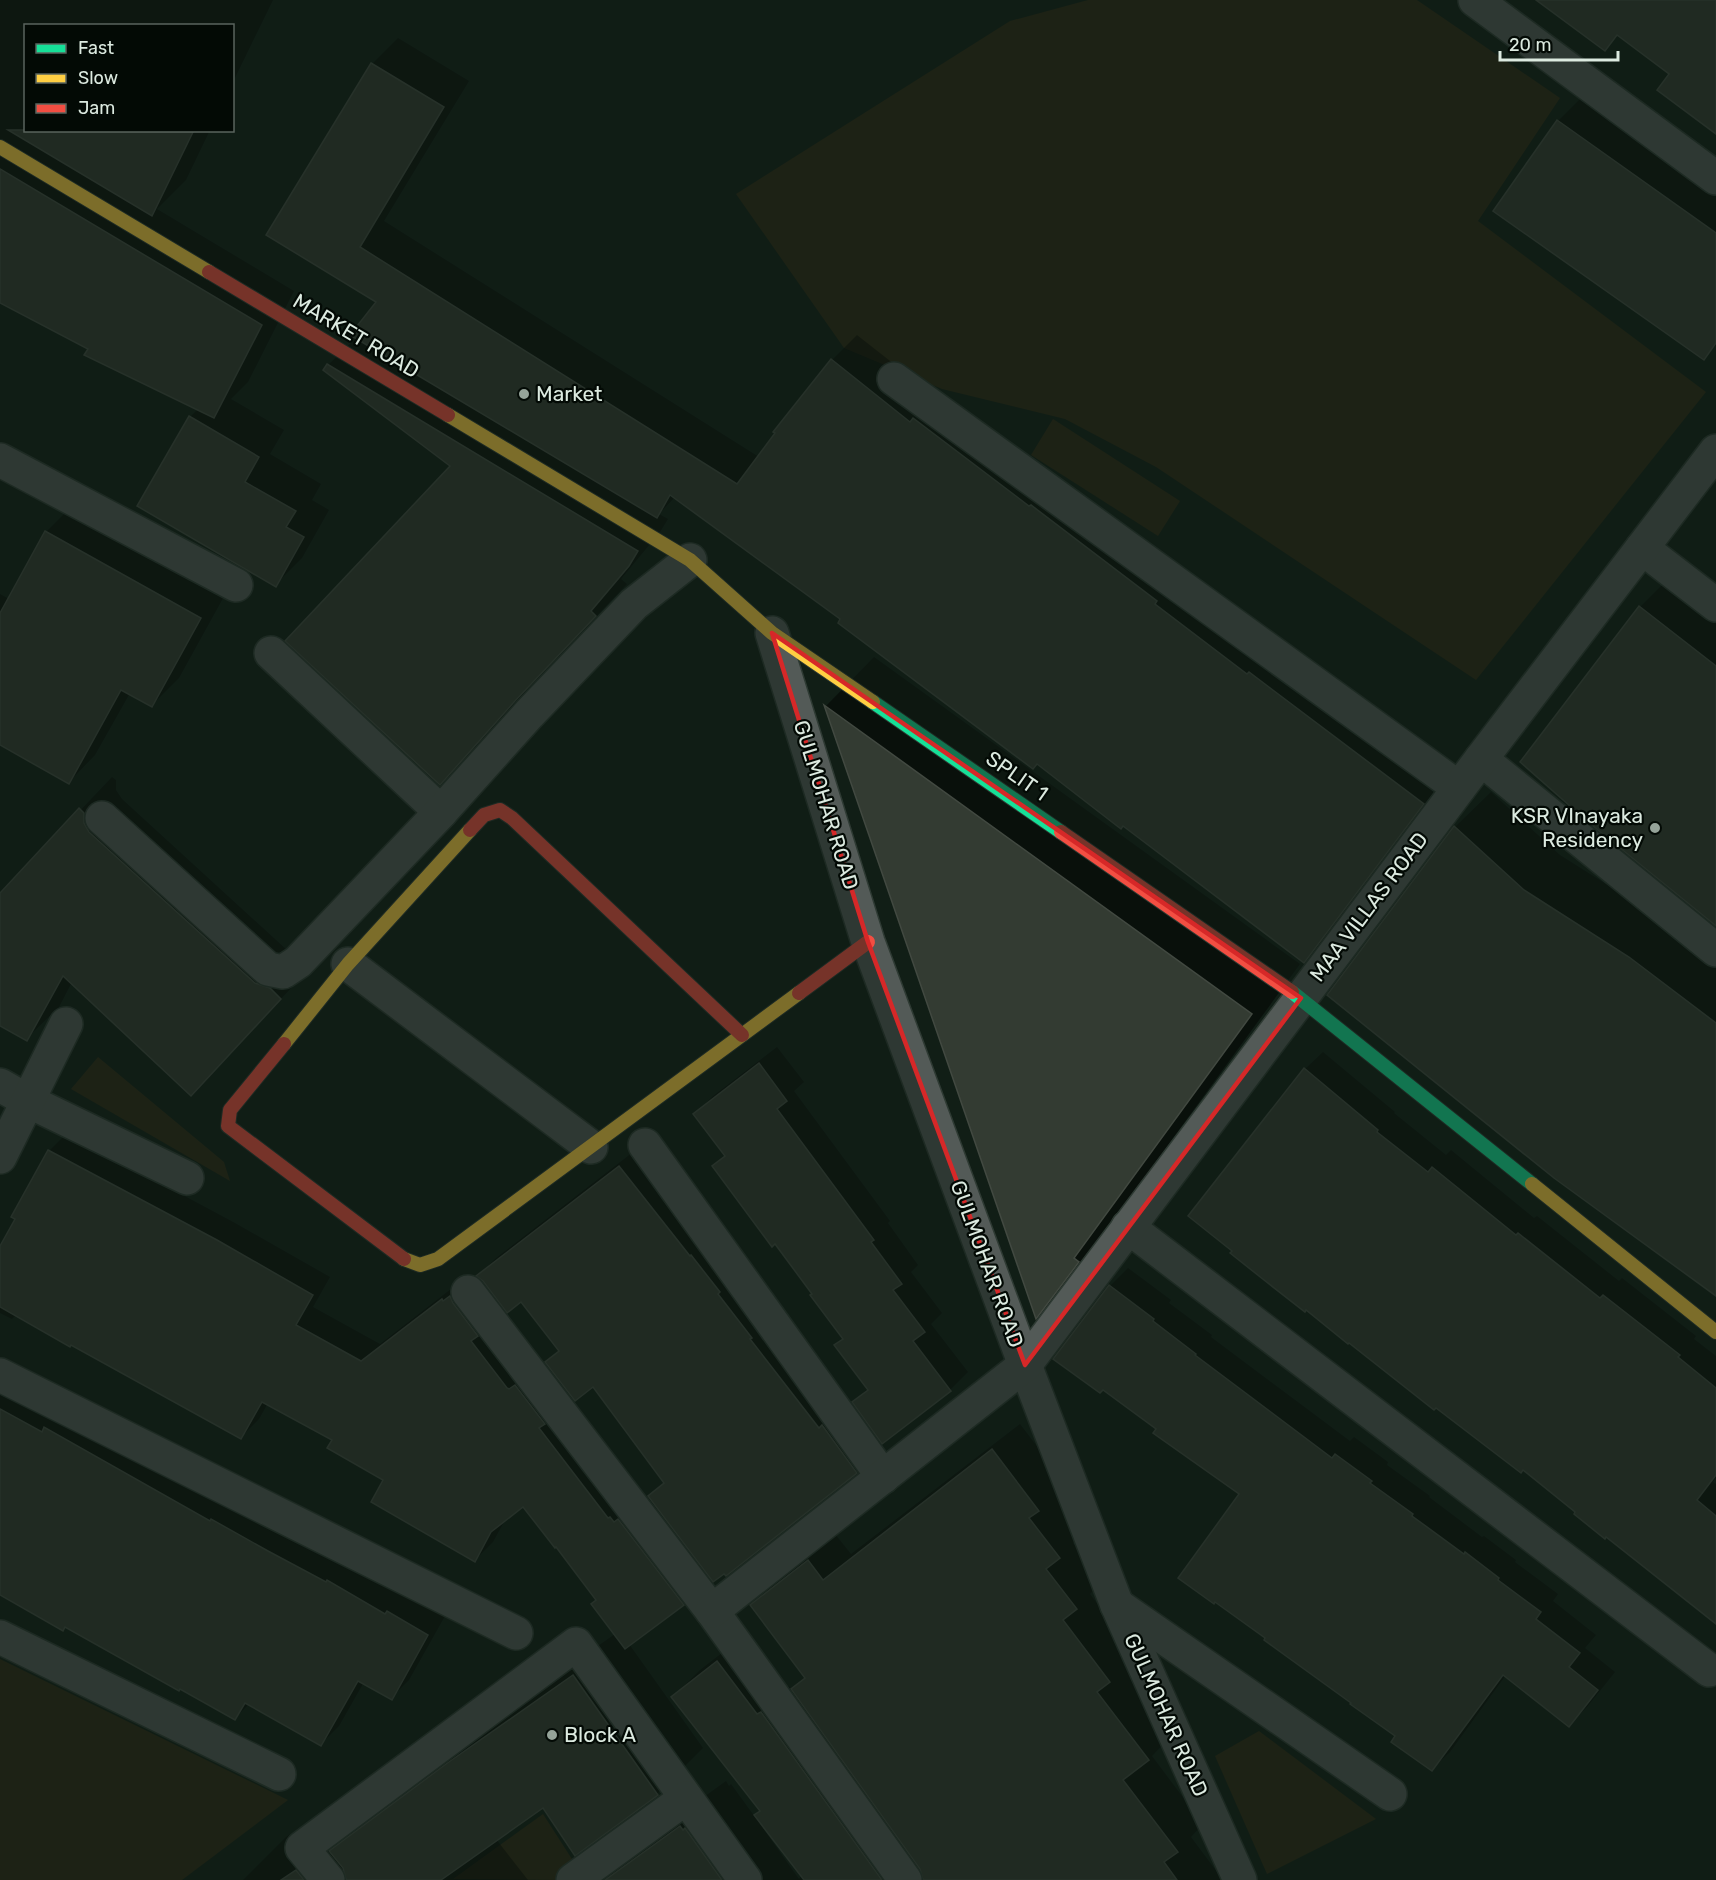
<svg xmlns="http://www.w3.org/2000/svg" width="1716" height="1880" viewBox="0 0 1716 1880" font-family="Rubik,sans-serif">
<style>
.green{fill:#2e2914}
.shadow{fill:#0007;fill-rule:evenodd}
.building{fill:#333b32;stroke:#424941;stroke-width:1.5}
.lines{fill:none;stroke-linecap:round;stroke-linejoin:round}
.street-casing{stroke:#2e3a33;stroke-width:36}
.fast-casing{stroke:#2e3a33;stroke-width:16}
.slow-casing{stroke:#2e3a33;stroke-width:16}
.jam-casing{stroke:#2e3a33;stroke-width:16}
.street{stroke:#535a57;stroke-width:33}
.fast{stroke:#16e098;stroke-width:14}
.slow{stroke:#ffcf43;stroke-width:14}
.jam{stroke:#f24e42;stroke-width:14}
.marked{fill:none;stroke:#d62828;stroke-width:4.5;stroke-linejoin:round}
.poi-dot{fill:#95a399;stroke:#030a05;stroke-width:2}
.labels{text-anchor:middle;stroke-width:4.5;stroke-linejoin:round;paint-order:stroke}
.street-label{font-size:21px;fill:#dceae0;stroke:#030a05}
.poi-label{font-size:21px;fill:#dceae0;stroke:#030a05;text-anchor:start}
</style>
<rect width="100%" height="100%" fill="#111e16"/>
<!-- green -->
<g class="green">
<path d="M1088,0H1417L1560,98L1478,221L1706,392L1476,680L1156,467L1065,419L942,389L844,348L736,194L1010,21Z"/>
<path d="M1053,419L1180,501L1158,536L1031,455Z"/>
<path d="M98,1057L224,1162L230,1181L71,1089Z"/>
<path d="M0,1659L288,1800L182,1880H0Z"/>
<path d="M1259,1731L1376,1819L1267,1874L1215,1756Z"/>
<path d="M543,1814L579,1870L565,1880L453,1879Z"/>
</g>
<!-- shadow -->
<g class="shadow">
<path d="M0,0H273L232,84V26H26V130H210L186,180L157,209L294,291L248,382L231,399L284,430L270,454L321,484L312,500L329,510L302,558L275,585L190,417L199,408L90,348L0,301Z"/>
<path d="M398,38L469,81L384,221L759,457L832,360L857,335L936,397L1448,777L1330,935L1304,961L1124,824L675,497L659,514L668,519L660,532L621,579L627,584L547,668L471,752L440,783L452,466L328,365L357,337L378,302L268,235L372,64Z"/>
<path d="M1593,86L1716,174V345L1703,358L1558,121Z"/>
<path d="M73,505L227,591L179,678L152,705L130,693L95,755L69,782L0,743V594L9,599L46,532Z"/>
<path d="M1673,574L1716,607V924L1640,607Z"/>
<path d="M874,657L1300,964L1122,1208L1127,1212L1085,1268L1037,1316L826,706Z"/>
<path d="M112,777L116,780V790L122,799L288,951L312,966L191,1094L72,982L59,1007L26,1039L0,1024V895Z"/>
<path d="M1491,792L1560,855L1666,922L1716,960V1293L1455,827Z"/>
<path d="M777,1047L804,1082L794,1091L890,1221L888,1223L918,1265L911,1272L942,1313L931,1324L968,1372L950,1390L854,1402L868,1388L836,1345L844,1338L814,1293L714,1166L726,1154L695,1114L713,1096Z"/>
<path d="M1323,1052L1395,1112L1394,1113L1446,1155L1451,1150L1534,1218L1537,1216L1619,1281L1622,1278L1696,1336L1694,1339L1716,1356V1478L1713,1482L1716,1484V1622L1523,1469L1305,1069Z"/>
<path d="M67,1133L235,1223L330,1277L313,1307L380,1344L460,1282L700,1586L683,1604L629,1644L703,1748L657,1794L575,1853L543,1806L496,1839L528,1880H243L286,1837L330,1808L494,1719L615,1634L597,1600L524,1505L505,1520L493,1542L475,1560L385,1479L334,1440L268,1403L259,1419L241,1437L16,1315L12,1319L0,1313V1249L17,1218L49,1151Z"/>
<path d="M637,1149L874,1454L856,1472L724,1572L650,1496L665,1481L593,1385L547,1362L559,1350L522,1300L479,1275L496,1258Z"/>
<path d="M1128,1268L1171,1300L1169,1303L1212,1335L1211,1337L1350,1441L1354,1437L1388,1462L1387,1465L1430,1496L1429,1497L1482,1537L1484,1536L1516,1560L1515,1562L1558,1594L1553,1601L1596,1635L1585,1648L1615,1672L1587,1707L1569,1725L1506,1675L1450,1752L1432,1769L1397,1736L1241,1494L1103,1388L1055,1358L1110,1286Z"/>
<path d="M0,1381L346,1563L404,1596L406,1594L445,1616L409,1680L391,1698L364,1682L339,1726L321,1744L249,1704L235,1718L66,1626L63,1629L0,1593Z"/>
<path d="M1020,1424L1065,1483L1086,1530L1073,1543L1102,1581L1090,1594L1135,1654L1124,1665L1175,1732L1152,1756L1203,1824L1191,1837L1223,1880H605L643,1841L726,1781L729,1786L731,1784L755,1817L761,1810L673,1697L700,1670L745,1635L785,1689L789,1686L791,1690L806,1676L752,1605L778,1579L835,1534L851,1554ZM762,1822L802,1875L799,1879L760,1824Z"/>
</g>
<!-- building -->
<g class="building">
<path d="M1536,0H1716V134L1657,90L1669,74L1617,35L1605,51Z"/>
<path d="M371,63L444,107L360,247L737,484L775,433L773,432L831,359L910,422L913,418L1029,506L1031,505L1157,601L1155,604L1247,674L1249,672L1424,804L1304,963L1123,826L1121,829L1037,764L1033,769L838,623L840,619L670,495L657,518L350,335L376,302L266,235Z"/>
<path d="M1557,120L1716,233V343L1704,360L1493,211Z"/>
<path d="M8,130H194L152,216Z"/>
<path d="M0,169L262,325L214,418L84,355L88,349L0,303Z"/>
<path d="M327,364L638,551L629,566L591,611L596,616L515,701L440,785L285,641L450,466L323,370Z"/>
<path d="M189,416L259,457L245,482L296,511L286,527L304,537L276,587L137,506Z"/>
<path d="M45,531L201,618L152,707L121,690L69,784L0,745V613Z"/>
<path d="M1639,606L1716,666V926L1588,822L1520,762Z"/>
<path d="M824,705L1252,1014L1074,1258L1079,1262L1036,1319Z"/>
<path d="M79,808L84,813V823L89,832L255,983L270,988L281,999L191,1096L63,976L27,1041L0,1026V893Z"/>
<path d="M1454,826L1524,890L1629,957L1716,1023V1296L1554,1178L1327,995Z"/>
<path d="M759,1063L787,1101L777,1109L874,1240L871,1242L902,1284L893,1290L925,1332L913,1341L951,1391L882,1444L852,1402L868,1390L834,1345L843,1339L810,1295L812,1294L775,1244L772,1247L712,1166L725,1156L693,1114Z"/>
<path d="M1304,1068L1378,1130L1377,1132L1428,1172L1432,1167L1516,1235L1518,1233L1600,1298L1603,1295L1680,1355L1678,1357L1716,1388V1475L1697,1500L1716,1516V1624L1606,1537L1605,1539L1574,1514L1575,1512L1523,1470L1521,1473L1436,1408L1434,1410L1349,1343L1348,1344L1306,1310L1305,1312L1264,1280L1230,1253L1232,1251L1188,1216Z"/>
<path d="M48,1150L217,1240L313,1295L296,1325L361,1361L442,1299L443,1301L450,1296L453,1303L478,1336L471,1341L507,1388L509,1389L515,1385L545,1424L539,1428L608,1518L610,1517L614,1522L618,1519L684,1605L625,1649L591,1604L596,1600L556,1547L555,1548L523,1507L491,1532L475,1562L371,1502L383,1480L327,1448L332,1440L262,1402L241,1439L71,1345L70,1347L0,1307V1246L15,1219L11,1217Z"/>
<path d="M619,1166L690,1256L691,1255L720,1292L718,1294L752,1338L750,1339L819,1428L822,1425L857,1473L726,1576L724,1574L713,1582L648,1496L664,1483L593,1387L575,1401L545,1362L559,1351L521,1302L507,1313L483,1281L476,1276Z"/>
<path d="M1109,1285L1154,1319L1153,1321L1196,1354L1195,1355L1332,1458L1335,1454L1372,1481L1370,1483L1413,1514L1412,1516L1464,1554L1465,1552L1499,1578L1498,1580L1541,1612L1536,1619L1580,1653L1569,1667L1598,1690L1569,1727L1503,1675L1432,1771L1391,1742L1395,1736L1350,1704L1351,1703L1264,1640L1265,1638L1215,1602L1214,1604L1178,1578L1239,1494L1153,1433L1156,1429L1103,1390L1100,1393L1053,1359Z"/>
<path d="M0,1409L42,1432L44,1427L210,1521L211,1519L268,1551L326,1582L327,1580L385,1614L387,1611L428,1635L392,1700L358,1681L321,1746L245,1703L235,1720L180,1689L179,1691L65,1627L63,1631L0,1595Z"/>
<path d="M992,1449L1039,1511L1029,1518L1060,1558L1046,1569L1077,1609L1063,1620L1110,1682L1097,1692L1149,1760L1123,1780L1178,1852L1164,1862L1177,1880H923L920,1869L791,1689L805,1678L750,1605L808,1560L823,1580Z"/>
<path d="M717,1661L757,1714L761,1712L882,1880H804L754,1815L760,1811L671,1697Z"/>
<path d="M573,1675L658,1795L575,1856L543,1808L441,1880H346L343,1868L329,1851L446,1764Z"/>
<path d="M680,1826L683,1830L685,1828L722,1880H605Z"/>
<path d="M296,1870L304,1880H281Z"/>
</g>
<g class="lines">
<!-- street casing -->
<g class="street-casing">
<g id="street">
<path d="M1475,0L1716,178"/>
<path d="M894,379L1459,788"/>
<path d="M0,460L236,585"/>
<path d="M1642,548L1716,605"/>
<path d="M772,633L868,942L1025,1365L1117,1605L1240,1880"/>
<path d="M271,653L441,812"/>
<path d="M1481,759L1716,950"/>
<path d="M102,818L268,969L283,972L298,962L441,812L529,714L634,604L690,560"/>
<path d="M348,964L591,1147"/>
<path d="M0,1085L28,1101L187,1178"/>
<path d="M645,1145L883,1477"/>
<path d="M0,1157L66,1024"/>
<path d="M1128,1227L1709,1670"/>
<path d="M468,1292L712,1611L905,1880"/>
<path d="M0,1375L516,1633"/>
<path d="M1117,1605L1390,1794"/>
<path d="M712,1611L1025,1365L1481,759L1716,451"/>
<path d="M0,1637L279,1774"/>
<path d="M328,1880L302,1848L576,1644L745,1880"/>
<path d="M573,1880L686,1798"/>
</g>
</g>
<!-- fast casing -->
<g class="fast-casing">
<g id="fast">
<path d="M873,702L1061,832"/>
<path d="M1292,992L1532,1184"/>
</g>
</g>
<!-- slow casing -->
<g class="slow-casing">
<g id="slow">
<path d="M0,147L209,272"/>
<path d="M448,415L690,560L772,633L873,702"/>
<path d="M284,1044L348,964L470,830"/>
<path d="M1532,1184L1716,1332"/>
<path d="M404,1259L420,1265L438,1259L799,993"/>
</g>
</g>
<!-- jam casing -->
<g class="jam-casing">
<g id="jam">
<path d="M209,272L448,415"/>
<path d="M470,830L484,815L500,810L512,818L742,1035"/>
<path d="M1061,832L1292,992"/>
<path d="M799,993L868,942"/>
<path d="M284,1044L230,1110L228,1126L404,1259"/>
</g>
</g>
<!-- street -->
<use href="#street" class="street"/>
<!-- fast -->
<use href="#fast" class="fast"/>
<!-- slow -->
<use href="#slow" class="slow"/>
<!-- jam -->
<use href="#jam" class="jam"/>
</g>
<!-- marked area -->
<path d="M0 0H1716V1880H0ZM772,633L1301,998L1025,1365L868,942Z" fill="#111e16" fill-opacity=".55" fill-rule="evenodd"/>
<path class="marked" d="M772,633L1301,998L1025,1365L868,942Z"/>
<!-- markers -->
<g class="poi-dot">
<circle cx="524" cy="394" r="6"/>
<circle cx="1655" cy="828" r="6"/>
<circle cx="552" cy="1735" r="6"/>
</g>
<g class="labels">
<!-- street labels -->
<g class="street-label">
<text transform="translate(356 336) rotate(31)" y="7">MARKET ROAD</text>
<text transform="translate(1017 776) rotate(35)" y="7">SPLIT 1</text>
<text transform="translate(826 805) rotate(73)" y="7">GULMOHAR ROAD</text>
<text transform="translate(1369 907) rotate(-53)" y="7">MAA VILLAS ROAD</text>
<text transform="translate(987 1264) rotate(70)" y="7">GULMOHAR ROAD</text>
<text transform="translate(1166 1715) rotate(66)" y="7">GULMOHAR ROAD</text>
</g>
<!-- poi labels -->
<g class="poi-label">
<text x="536" y="401">Market</text>
<text x="1643" y="823" text-anchor="end">KSR VInayaka<tspan x="1643" dy="24">Residency</tspan></text>
<text x="564" y="1742">Block A</text>
</g>
</g>
<!-- legend -->
<rect x="24" y="24" width="210" height="108" fill="#030a05" stroke="#5a645d" stroke-width="1.5"/>
<rect x="36" y="44" width="30" height="9" fill="#16e098" stroke="#5a645d" stroke-width="1.5"/>
<text x="78" y="54" font-size="18" fill="#dceae0">Fast</text>
<rect x="36" y="74" width="30" height="9" fill="#ffcf43" stroke="#5a645d" stroke-width="1.5"/>
<text x="78" y="84" font-size="18" fill="#dceae0">Slow</text>
<rect x="36" y="104" width="30" height="9" fill="#f24e42" stroke="#5a645d" stroke-width="1.5"/>
<text x="78" y="114" font-size="18" fill="#dceae0">Jam</text>
<!-- scale -->
<path d="M1500 51v9h118v-9" fill="none" stroke="#dceae0" stroke-width="3"/>
<text x="1509" y="51" font-size="18" fill="#dceae0" stroke="#030a05" stroke-width="4.5" paint-order="stroke">20 m</text>
</svg>
